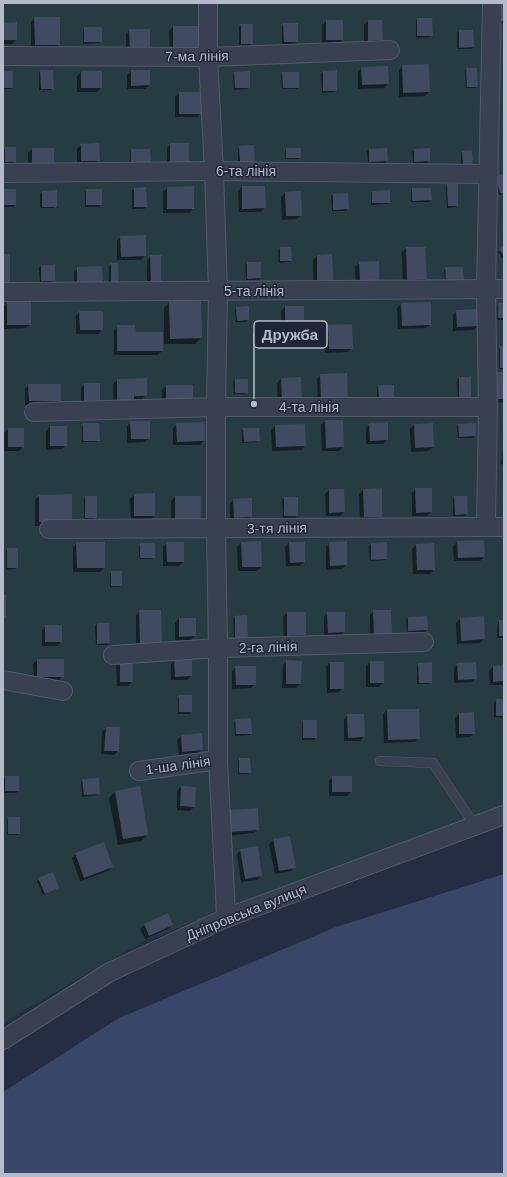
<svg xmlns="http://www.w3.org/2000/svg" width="507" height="1177" viewBox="0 0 507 1177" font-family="Helvetica,sans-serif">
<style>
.green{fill:#263c42}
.water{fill:#374669}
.shadow{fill:#0007}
.building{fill:#404a61}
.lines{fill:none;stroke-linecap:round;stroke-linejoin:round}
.lane-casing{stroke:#535b6b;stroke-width:10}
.street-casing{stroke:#535b6b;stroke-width:20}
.lane{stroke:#384051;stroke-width:9}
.street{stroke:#384051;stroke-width:18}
.labels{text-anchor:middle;stroke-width:3;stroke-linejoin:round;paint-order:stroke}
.street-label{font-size:14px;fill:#b5bbcb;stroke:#1d2536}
.leader{fill:none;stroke:#b5bbcb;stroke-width:1.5}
.callout-dot{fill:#b5bbcb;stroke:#1d2536;stroke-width:1.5}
.callout{fill:#1d2536;stroke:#b5bbcb;stroke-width:1.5}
.callout-label{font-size:15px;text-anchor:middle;font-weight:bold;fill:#b5bbcb}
</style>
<rect width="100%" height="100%" fill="#242d41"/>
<!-- green -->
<path class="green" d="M3,3H504V806L146,940L21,1012L3,1024Z"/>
<!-- water -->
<path class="water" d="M504,874V1174H3V1092L119,1018L336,927Z"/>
<!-- shadow -->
<g class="shadow">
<path d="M504,3V24L495,25Z"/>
<path d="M35,18L59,44L55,48H31V22Z"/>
<path d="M418,19L432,36L430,37L416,38V21Z"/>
<path d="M326,21L342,40L338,44H322V25Z"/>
<path d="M368,21L382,40L378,44H364V25Z"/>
<path d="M3,24L16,40L12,44H3Z"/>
<path d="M284,24L297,42L295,44H282V26Z"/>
<path d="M241,25L252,43L250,45H239V27Z"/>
<path d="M173,27H197L170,52L169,31Z"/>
<path d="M85,28L101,42L99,43L83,44V30Z"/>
<path d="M130,30L145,52H126V34Z"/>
<path d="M459,31H472L473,47L471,49H457V33Z"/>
<path d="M403,66L429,92L425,96L399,97V70Z"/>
<path d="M362,68L388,84L384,88L358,89V72Z"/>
<path d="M467,69L477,86L475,88H466L465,71Z"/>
<path d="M41,71L52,88L51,90H39V73Z"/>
<path d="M131,71H149V85L145,89H127V75Z"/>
<path d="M3,72L12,88L11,89H3Z"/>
<path d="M81,72L101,88L97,92H77V76Z"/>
<path d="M323,72L336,90L335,92L322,93L321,74Z"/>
<path d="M235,73L249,87L248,89L234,90L233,75Z"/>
<path d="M283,73L298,87L297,89H282L281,75Z"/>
<path d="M179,93H201V113L197,117H175V97Z"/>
<path d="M171,144L188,161L184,165L167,166V148Z"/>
<path d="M81,145L99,160L95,164L77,165V149Z"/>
<path d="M240,147L254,161L252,163H238V148Z"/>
<path d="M5,148L15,162L14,164H4V150Z"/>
<path d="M32,149L53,169L28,173V153Z"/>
<path d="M286,149L300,157L298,159H285V151Z"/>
<path d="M386,149L387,161L385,163H368L367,151L369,150Z"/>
<path d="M131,150L148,165H130V152Z"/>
<path d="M414,150L429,161L427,163H413L412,152Z"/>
<path d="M462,152L471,166L461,167V153Z"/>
<path d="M504,175V193L499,195L495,179Z"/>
<path d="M448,185L457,206L456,207L447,208L446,187Z"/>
<path d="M242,187H264L265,208L261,212H239L238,191Z"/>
<path d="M167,188L193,209L189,213H163V192Z"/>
<path d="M134,189L146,207L144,209H132V190Z"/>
<path d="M412,189L431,200L429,202H411V191Z"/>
<path d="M3,190L15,205L14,207H3Z"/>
<path d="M87,190L101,205L99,207H85V192Z"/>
<path d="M42,192L56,206L54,208H40V193Z"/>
<path d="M372,192L389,202L388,204L371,205V193Z"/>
<path d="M285,193L301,215L297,219L282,220L281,197Z"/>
<path d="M347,194L348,209L346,211H332L331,196L333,195Z"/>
<path d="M121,237L145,256L141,260H117V241Z"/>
<path d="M504,247V258L503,259L498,252Z"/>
<path d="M280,248L291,261L289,262L279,263L278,250Z"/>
<path d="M406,248L426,279L422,283H403L402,252Z"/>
<path d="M331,255L314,291L313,260L317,256Z"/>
<path d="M151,256L156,289H147V260Z"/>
<path d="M247,263L260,278L259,280H246L245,265Z"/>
<path d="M359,263L374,287L356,288L355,267Z"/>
<path d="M111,264H117L109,287V266Z"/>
<path d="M41,266L54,281L52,283H40L39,268Z"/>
<path d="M78,268L102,284L74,288V272Z"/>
<path d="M446,268L463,280L461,281L445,282L444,270Z"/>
<path d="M8,302L30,324L26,328L4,329V306Z"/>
<path d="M170,302H200L201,338L195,344H164V308Z"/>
<path d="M401,304L430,324L426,328L398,329L397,308Z"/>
<path d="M498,304H504V320H497V306Z"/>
<path d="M285,307L303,324L299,328L282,329L281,311Z"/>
<path d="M237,308L248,320L246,322H236L235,309Z"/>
<path d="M457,311L478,326L474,330L453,331V315Z"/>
<path d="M80,312L102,330L98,334H76V316Z"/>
<path d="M118,326L135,333L162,351L158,355H114V330Z"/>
<path d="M328,326L352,348L348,352L325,353L324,330Z"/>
<path d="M500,347H504V369H499V349Z"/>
<path d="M504,373V403L493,402Z"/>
<path d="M321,375L347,400L318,405L317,379Z"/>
<path d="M300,378L278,405L277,383L281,379Z"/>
<path d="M459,378L468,400H458L457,380Z"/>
<path d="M117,380L146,395L142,399H133L114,410L113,384Z"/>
<path d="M235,380L247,392L245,394H234L233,382Z"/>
<path d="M85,384L99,401L95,405H81V388Z"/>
<path d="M29,385L60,401L56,405H25V389Z"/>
<path d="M166,386L192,398L162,403V390Z"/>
<path d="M379,386H393L377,402V388Z"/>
<path d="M325,421L343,447L339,451H322L321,425Z"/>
<path d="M131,422L149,438L145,442L127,443V426Z"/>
<path d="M84,424L99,440L97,442H82V426Z"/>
<path d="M177,424L204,441L200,445H173V428Z"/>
<path d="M370,424L387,440L383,444H366V428Z"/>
<path d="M432,424L433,447L428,451L411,452L410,429L414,425Z"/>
<path d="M459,425L475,436L473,438H458L457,426Z"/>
<path d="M275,426L305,446L301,450L272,451L271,430Z"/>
<path d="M50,427L66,445L62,449L46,450V431Z"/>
<path d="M8,429L23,447L19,451H4V433Z"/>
<path d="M244,429L259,441L257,442L242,443V431Z"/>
<path d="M504,441V465L501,464Z"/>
<path d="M416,489L431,512L427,516H412V493Z"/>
<path d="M329,490L344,512L340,516H326L325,494Z"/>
<path d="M363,490L381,516L377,520L360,521L359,494Z"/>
<path d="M134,495L154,516L150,520H131L130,499Z"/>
<path d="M39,496L67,526H35V500Z"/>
<path d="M85,497L96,517L94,519H84V499Z"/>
<path d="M175,497H200L171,529V501Z"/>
<path d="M455,497L467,514L465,516H453V499Z"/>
<path d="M284,498L297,516L295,518H283L282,500Z"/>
<path d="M234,499L251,516L247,520L230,521V504Z"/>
<path d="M457,542L484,557L480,561H454L453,546Z"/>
<path d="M77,543L104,568L100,572H73V547Z"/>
<path d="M167,543L183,562L179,566H163V547Z"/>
<path d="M241,543L261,567L257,571H238L237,547Z"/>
<path d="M289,543L304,562L300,566H286L285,547Z"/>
<path d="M330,543H346V565L342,569L326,570V547Z"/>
<path d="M141,544L154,557L152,559H139V546Z"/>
<path d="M371,544H386V559L384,560L370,561L369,546Z"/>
<path d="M416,545L434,570L430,574H413L412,549Z"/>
<path d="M8,549L17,568L15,569L6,570V550Z"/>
<path d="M112,572L121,586L119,587H110V574Z"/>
<path d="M140,611L157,648H136V615Z"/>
<path d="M374,611H390L370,641V615Z"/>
<path d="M287,613L305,635L301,639H284L283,617Z"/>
<path d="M328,613L344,632L340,636H324V617Z"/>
<path d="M246,616L247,638L245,639L234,640L233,619L235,617Z"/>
<path d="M408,618L427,630L425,632H407L406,619Z"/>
<path d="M179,619H195V636L191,640H175V623Z"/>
<path d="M460,619L484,639L480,643L457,644L456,623Z"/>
<path d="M499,621H504V638H497L498,623Z"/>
<path d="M97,624L108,643L107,645H96L95,626Z"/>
<path d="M46,626L61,642L57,646H42V630Z"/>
<path d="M37,660L63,676L59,680L34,681L33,664Z"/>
<path d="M120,660L132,682L128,686H117L116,664Z"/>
<path d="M175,660L191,676L187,680H171V664Z"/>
<path d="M287,661L300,662V684L296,688H282L283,665Z"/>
<path d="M370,662L383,683L379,687H366V666Z"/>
<path d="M330,663L343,688L339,692L327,693L326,667Z"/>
<path d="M419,664L431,682L429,684H417V665Z"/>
<path d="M458,664L476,678L472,682L454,683V668Z"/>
<path d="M504,666V685H490L489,671L493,667Z"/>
<path d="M236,667L255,684L251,688L232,689V671Z"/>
<path d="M180,696L191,712L189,714H178V698Z"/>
<path d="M496,700H504V718L494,717V702Z"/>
<path d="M387,710L419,738L415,742L384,743L383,714Z"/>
<path d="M459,714L474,733L470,737L456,738L455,718Z"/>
<path d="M348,715L364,737L360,741H344V719Z"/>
<path d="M236,720L251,734L249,735L235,736L234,722Z"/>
<path d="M304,721H316V738L314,740H302V722Z"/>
<path d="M106,728L118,751L114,755L101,754L102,732Z"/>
<path d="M181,736L202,749L198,753L179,755L177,740Z"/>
<path d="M239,759L250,772L248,774H238V761Z"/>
<path d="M5,777L18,791L16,793H4L3,779Z"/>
<path d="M333,777L351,792L347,796H329V781Z"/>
<path d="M83,780L99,793L97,795L82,797L81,782Z"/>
<path d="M181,787L194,807L190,811L177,810V791Z"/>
<path d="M115,792L147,835L141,841L118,845L109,798Z"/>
<path d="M223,815L258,829L254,833L225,836Z"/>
<path d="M9,818L19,833L18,835H7V820Z"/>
<path d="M273,840L295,867L291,871L275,874L269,844Z"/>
<path d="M241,850L261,876L257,880L241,882L237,854Z"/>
<path d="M76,854L112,867L108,871L80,881L72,858Z"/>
<path d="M39,879L58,888L43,895L37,881Z"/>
<path d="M167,914L172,925L168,929L145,939L140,929L144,925Z"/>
</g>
<!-- building -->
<g class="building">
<path d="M498,3H504V21H499Z"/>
<path d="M34,17H60V45H35Z"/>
<path d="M417,18H432L433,36H417Z"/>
<rect x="326" y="20" width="17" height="20"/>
<path d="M368,20H382L383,40L368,41Z"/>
<path d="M17,22V40H3V23Z"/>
<path d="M283,23H298V42H284Z"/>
<rect x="241" y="24" width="12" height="20"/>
<rect x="173" y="26" width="25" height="22"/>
<rect x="84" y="27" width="18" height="15"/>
<path d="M129,29H150V48L130,49Z"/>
<path d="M459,30H473L474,47L459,48Z"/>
<path d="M429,64L430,92L403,93L402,65Z"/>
<path d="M388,66L389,84L362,85L361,67Z"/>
<path d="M466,68H477L478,87H467Z"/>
<path d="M40,70H53L54,89H41Z"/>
<path d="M131,70H150V85L131,86Z"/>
<path d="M337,70V91H323V71Z"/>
<rect x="3" y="71" width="10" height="17"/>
<rect x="81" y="71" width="21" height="17"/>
<path d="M250,71V88H235L234,72Z"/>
<path d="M282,72H299V88H283Z"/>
<rect x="179" y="92" width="23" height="22"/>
<path d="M99,143L100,161H81V144Z"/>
<rect x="170" y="143" width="19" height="19"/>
<path d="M254,145L255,162H240L239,146Z"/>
<rect x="5" y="147" width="11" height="15"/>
<rect x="32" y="148" width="22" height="21"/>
<rect x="286" y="148" width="15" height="10"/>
<path d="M387,148L388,161L369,162V149Z"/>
<path d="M430,148V161L414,162V149Z"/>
<path d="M131,149H150L151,163L131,164Z"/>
<path d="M472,150L473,166H463L462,151Z"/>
<path d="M504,174V193H500L496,176Z"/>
<path d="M447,184H458V206H448Z"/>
<path d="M194,186V209H167V187Z"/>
<path d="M242,186H265L266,208L242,209Z"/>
<path d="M146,187L147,207H134V188Z"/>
<path d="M412,188H431L432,200L412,201Z"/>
<rect x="3" y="189" width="13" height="16"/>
<rect x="86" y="189" width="16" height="16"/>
<path d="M57,190V207H42V191Z"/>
<path d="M390,190V203H372V191Z"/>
<path d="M301,191L302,216H286L285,192Z"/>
<path d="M348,193L349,209L333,210V194Z"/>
<path d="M146,235V256L121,257L120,236Z"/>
<path d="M504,246V256L499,249Z"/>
<path d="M280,247H291L292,261H280Z"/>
<path d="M406,247H425L427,279L407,280Z"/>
<rect x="3" y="254" width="7" height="31"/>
<path d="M332,254L334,287H317V255Z"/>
<path d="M150,255H161V285H151Z"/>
<path d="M379,261V284H360L359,262Z"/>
<path d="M247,262H261V278L247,279Z"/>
<path d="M111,263H118L119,286H111Z"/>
<rect x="41" y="265" width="14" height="16"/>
<path d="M102,266L103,284H77V267Z"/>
<path d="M445,267H463L464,280L446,281Z"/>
<rect x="7" y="301" width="24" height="24"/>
<path d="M169,301H201L202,338L170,339Z"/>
<path d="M431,302V325L402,326L401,303Z"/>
<rect x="498" y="303" width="6" height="15"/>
<path d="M249,306V320L237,321L236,307Z"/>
<rect x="285" y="306" width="19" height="19"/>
<path d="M478,309L479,326L457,327L456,310Z"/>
<path d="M79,311H103V330H80Z"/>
<path d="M352,324L353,349H329L328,325Z"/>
<path d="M117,325H135L136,332H163V351H117Z"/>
<rect x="500" y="346" width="4" height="22"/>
<rect x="496" y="372" width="8" height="27"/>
<path d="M347,373L348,400L321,401L320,374Z"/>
<path d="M301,377L302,401H282L281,378Z"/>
<path d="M459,377H471V398L459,399Z"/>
<path d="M147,378V396H134V406H117V379Z"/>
<rect x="235" y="379" width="13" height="14"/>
<rect x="84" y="383" width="16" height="18"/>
<path d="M28,384H61V401H29Z"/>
<rect x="166" y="385" width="27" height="14"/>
<path d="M378,385H394V400H379Z"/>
<path d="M325,420H343L344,447L326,448Z"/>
<path d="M130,421H150V439H131Z"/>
<path d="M205,422V441L177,442L176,423Z"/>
<path d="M388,422V440L370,441L369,423Z"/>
<path d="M83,423H99L100,441H83Z"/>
<path d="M433,423L434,447L415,448L414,424Z"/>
<path d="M476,423V436L459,437L458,424Z"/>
<path d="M305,424L306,446L276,447L275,425Z"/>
<rect x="50" y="426" width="17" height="20"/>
<rect x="8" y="428" width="16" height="19"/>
<path d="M243,428H259L260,441L244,442Z"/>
<path d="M382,488V517H364L363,489Z"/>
<path d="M415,488H432V512L416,513Z"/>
<path d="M329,489H344L345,512L329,513Z"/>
<path d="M155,493V516H134V494Z"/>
<path d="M72,494V522H39V495Z"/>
<rect x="85" y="496" width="12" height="22"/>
<rect x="175" y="496" width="26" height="29"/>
<path d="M454,496H467L468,514L455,515Z"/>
<rect x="284" y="497" width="14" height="19"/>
<path d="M252,498V517L234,518L233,499Z"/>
<path d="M484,540L485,557L458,558L457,541Z"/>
<path d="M261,541L262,567H242L241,542Z"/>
<path d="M347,541V565L330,566L329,542Z"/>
<path d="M76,542H105V568H77Z"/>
<path d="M166,542H184V562H167Z"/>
<path d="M289,542H305V562L290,563Z"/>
<path d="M387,542V559L371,560V543Z"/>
<rect x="140" y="543" width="15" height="15"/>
<path d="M434,543L435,570H417L416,544Z"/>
<rect x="7" y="548" width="11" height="20"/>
<rect x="111" y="571" width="11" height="15"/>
<rect x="3" y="595" width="3" height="23"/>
<path d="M139,610H161L162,644L140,645Z"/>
<path d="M373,610H391L392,637L374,638Z"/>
<path d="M287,612H306V635L287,636Z"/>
<path d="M327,612H345V632L328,633Z"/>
<path d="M247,615L248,638H235V616Z"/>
<path d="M427,616L428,630L408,631V617Z"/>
<path d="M484,616L485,639L461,641L460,618Z"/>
<path d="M179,618H196V636L179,637Z"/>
<rect x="499" y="620" width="5" height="16"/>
<path d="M97,623H109L110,643L97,644Z"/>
<rect x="45" y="625" width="17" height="17"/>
<path d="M133,658V682H120V659Z"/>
<rect x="37" y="659" width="27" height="18"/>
<path d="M174,659H192V676L175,677Z"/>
<path d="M286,660L302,661L301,684H286Z"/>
<rect x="370" y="661" width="14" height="22"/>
<rect x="330" y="662" width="14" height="27"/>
<path d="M432,662V683H419L418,663Z"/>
<path d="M476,662L477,679L458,680L457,663Z"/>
<path d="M504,665V681L493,682V666Z"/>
<path d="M235,666H256V685H236Z"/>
<rect x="179" y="695" width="13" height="17"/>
<rect x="496" y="699" width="8" height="17"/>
<path d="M387,709H419L420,739L388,740Z"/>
<path d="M474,712L475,734H459V713Z"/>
<path d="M347,714H364L365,737L348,738Z"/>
<path d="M251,718L252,734H236L235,719Z"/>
<rect x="303" y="720" width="14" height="18"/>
<path d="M106,727H120L119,751H104Z"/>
<path d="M202,733L203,750L182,752L181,735Z"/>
<path d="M239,758H250L251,773H239Z"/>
<rect x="5" y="776" width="14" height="15"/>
<rect x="332" y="776" width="20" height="16"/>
<path d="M99,778L100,794L84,795L82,779Z"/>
<path d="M140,786L148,835L123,839L115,791Z"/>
<path d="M181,786L196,787L195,807L180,806Z"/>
<path d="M258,808L259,830L228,832L227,810Z"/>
<rect x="8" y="817" width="12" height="17"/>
<path d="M290,836L296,868L279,871L273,839Z"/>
<path d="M104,842L113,867L84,878L75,853Z"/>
<path d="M258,846L262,876L245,879L240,849Z"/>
<path d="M53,872L59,888L45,894L38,878Z"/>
<path d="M168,913L173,925L149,936L144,924Z"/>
</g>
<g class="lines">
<!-- lane casing -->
<g class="lane-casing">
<path id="lane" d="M380,761L433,763L475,826"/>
</g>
<!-- street casing -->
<g class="street-casing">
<g id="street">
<path d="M208,3V57L214,171L218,291L216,407V529L218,648V760L225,893L226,918"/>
<path d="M3,56L208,57L390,50"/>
<path d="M3,173L214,171L489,174"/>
<path d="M3,292L504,289"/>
<path d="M34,412L216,407H488"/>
<path d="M486,526L488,407L486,289L492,3"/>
<path d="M49,529L504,527"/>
<path d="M113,655L218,648L424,642"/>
<path d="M3,680L63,691"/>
<path d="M139,771L218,760"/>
<path d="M3,1040L110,972L226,918L504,815"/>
</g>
</g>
<!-- lane -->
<use href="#lane" class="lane"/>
<!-- street -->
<use href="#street" class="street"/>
</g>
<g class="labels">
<!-- street labels -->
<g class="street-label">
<text transform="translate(197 56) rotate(-1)" y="5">7-ма лінія</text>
<text x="246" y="176">6-та лінія</text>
<text x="254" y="296">5-та лінія</text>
<text x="309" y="412">4-та лінія</text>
<text transform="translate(277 528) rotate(-1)" y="5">3-тя лінія</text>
<text transform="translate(268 647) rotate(-2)" y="5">2-га лінія</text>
<text transform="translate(178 765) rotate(-8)" y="5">1-ша лінія</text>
<text transform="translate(246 912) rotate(-22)" y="5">Дніпровська вулиця</text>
</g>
</g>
<!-- callouts -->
<path class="leader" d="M254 404L254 334"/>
<circle class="callout-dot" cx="254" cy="404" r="4"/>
<rect class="callout" x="254" y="321" width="73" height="27" rx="4"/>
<g class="callout-label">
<text x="290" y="340">Дружба</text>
</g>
<!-- border -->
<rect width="507" height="1177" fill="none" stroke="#b5bbcb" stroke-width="8"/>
</svg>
